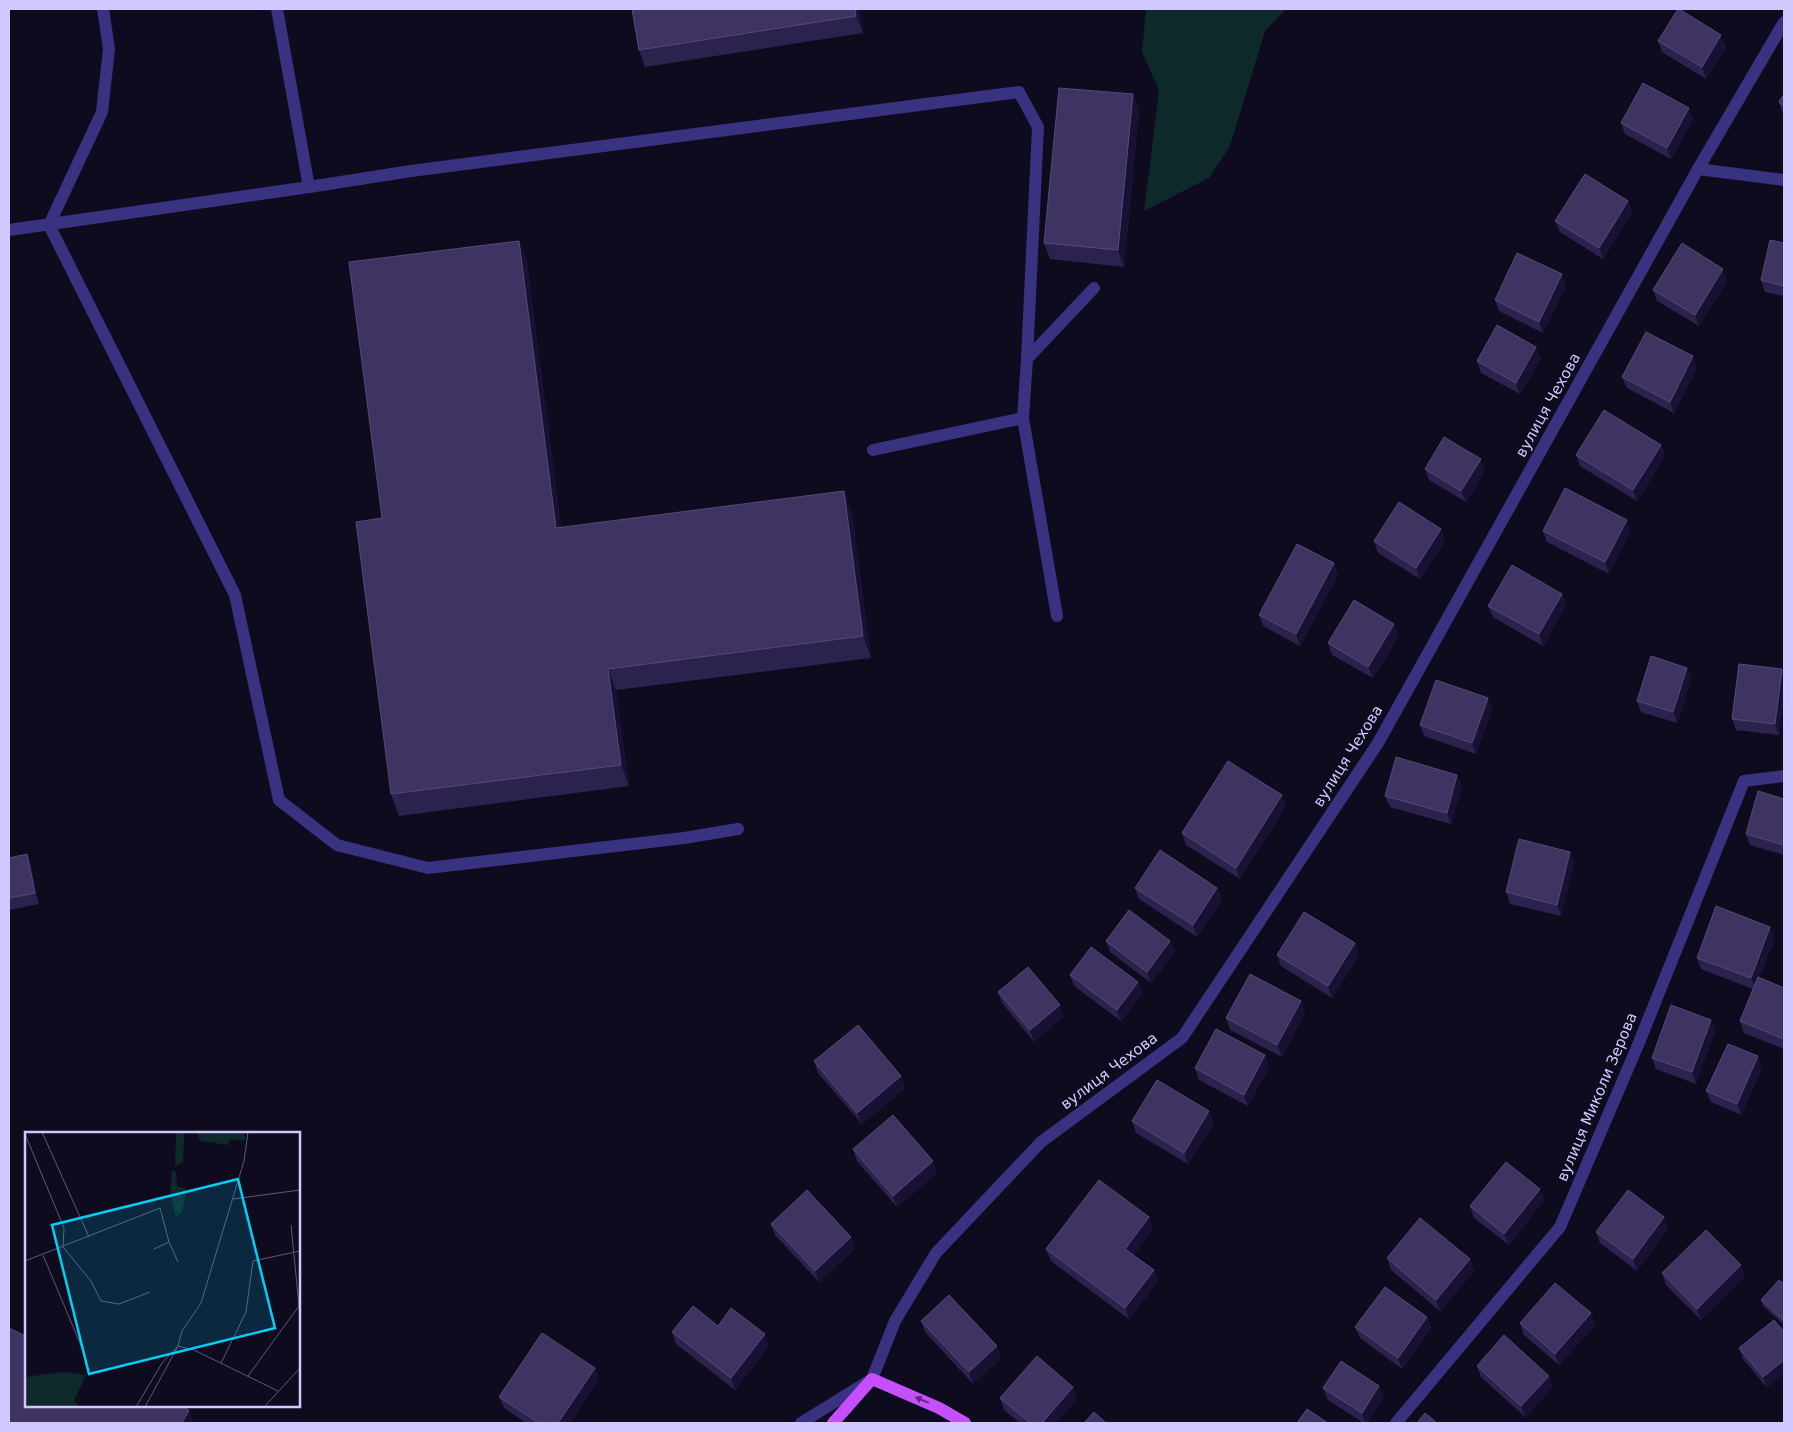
<svg xmlns="http://www.w3.org/2000/svg" width="1793" height="1432" viewBox="0 0 1793 1432" font-family="'DejaVu Sans',sans-serif">
<style>
.green{fill:#0d2929}
.lines{fill:none;stroke-linecap:round;stroke-linejoin:round}
.minor{stroke:#393281;stroke-width:12}
.major{stroke:#c54fff;stroke-width:12}
.wall{fill:#2c224e}
.shaded-wall{fill:#191133}
.building{fill:#3e3361;stroke:#554b7a}
.oneway{fill:#612a84}
.labels{text-anchor:middle;stroke-width:4;stroke-linejoin:round;paint-order:stroke}
.street-label{font-size:15px;fill:#d1c8ff;stroke:#0f0b1f}
.inset-road{fill:none;stroke:#5d5779;stroke-width:1}
.view{fill:#00d0f3;fill-opacity:0.15;stroke:#00d0f3;stroke-width:2.5}
.inset-edge{fill:none;stroke:#d1c8ff;stroke-width:2.5}
</style>
<rect width="100%" height="100%" fill="#0f0b1f"/>
<!-- green -->
<path class="green" d="M1146,9H1286L1265,31L1230,146L1209,178L1144,211L1159,90L1142,52Z"/>
<g class="lines">
<!-- minor -->
<g class="minor">
<path d="M103,9L109,49L102,112L49,225L235,595L279,800L337,845L428,868L684,838L738,829"/>
<path d="M277,9L309,187"/>
<path d="M1698,169L1784,180"/>
<path d="M9,230L309,187L411,171L1019,92L1038,127L1027,359L1023,418L873,450"/>
<path d="M1027,359L1094,288"/>
<path d="M1023,418L1057,616"/>
<path d="M801,1423L872,1379L895,1321L936,1253L1041,1142L1182,1038L1378,743L1698,169L1784,22"/>
<path d="M1396,1423L1560,1227L1638,1045L1744,781L1784,776"/>
</g>
<!-- major -->
<path class="major" d="M833,1423L872,1379L939,1408L965,1423"/>
</g>
<!-- wall -->
<g class="wall">
<path d="M632,9H859L863,33L645,67L639,50Z"/>
<path d="M1658,41L1726,47L1706,79L1662,52Z"/>
<path d="M1133,94L1139,111L1124,267L1050,259L1044,243Z"/>
<path d="M1784,94V115L1783,114L1779,102Z"/>
<path d="M1693,119L1671,159L1625,134L1621,123Z"/>
<path d="M1628,201L1632,212L1603,259L1560,232L1555,221Z"/>
<path d="M519,241L527,262L561,527L852,513L871,658L616,690L629,786L399,816L391,794L382,518Z"/>
<path d="M1784,243V296L1765,292L1761,280Z"/>
<path d="M1727,280L1699,326L1657,301L1653,290Z"/>
<path d="M1566,286L1543,333L1499,311L1495,300Z"/>
<path d="M1541,358L1520,394L1481,373L1477,361Z"/>
<path d="M1697,368L1674,413L1627,388L1622,377Z"/>
<path d="M1661,445L1665,456L1637,501L1580,466L1576,455Z"/>
<path d="M1425,469L1485,470L1466,502L1429,480Z"/>
<path d="M1543,531H1631L1609,574L1547,542Z"/>
<path d="M1445,540L1420,579L1378,553L1374,541Z"/>
<path d="M1334,563L1338,575L1300,646L1263,626L1259,615Z"/>
<path d="M1562,594L1566,605L1543,646L1493,617L1488,606Z"/>
<path d="M1399,636L1373,678L1332,655L1328,643Z"/>
<path d="M1687,668L1691,679L1677,723L1641,712L1637,701Z"/>
<path d="M1782,669L1784,676V694L1779,735L1736,730L1732,719Z"/>
<path d="M1488,698L1492,709L1476,754L1424,736L1420,725Z"/>
<path d="M1457,775L1462,786L1451,824L1390,807L1385,796Z"/>
<path d="M1784,799V855L1750,845L1746,834Z"/>
<path d="M1286,806L1240,879L1186,845L1182,833Z"/>
<path d="M27,854L31,866L39,904L9,910V858Z"/>
<path d="M1574,863L1561,916L1510,904L1506,892Z"/>
<path d="M1135,888H1217L1222,899L1197,937L1139,899Z"/>
<path d="M1775,938L1759,978L1784,988V1049L1744,1033L1740,1021L1753,989L1701,969L1697,958Z"/>
<path d="M1106,941H1170L1175,952L1151,983L1110,952Z"/>
<path d="M1355,943L1359,955L1332,998L1281,966L1277,955Z"/>
<path d="M1070,975L1138,982L1142,994L1121,1021L1074,986Z"/>
<path d="M998,992L1064,1016L1034,1042L1002,1003Z"/>
<path d="M1301,1001L1305,1012L1282,1057L1230,1030L1226,1018Z"/>
<path d="M1711,1020L1715,1031L1696,1084L1656,1069L1652,1058Z"/>
<path d="M1265,1055L1269,1067L1248,1106L1199,1080L1195,1068Z"/>
<path d="M814,1061L901,1076L905,1088L862,1124L818,1073Z"/>
<path d="M1762,1068L1741,1115L1711,1102L1706,1091Z"/>
<path d="M1132,1121L1214,1123L1188,1164L1136,1133Z"/>
<path d="M853,1149L937,1173L897,1207L857,1161Z"/>
<path d="M1544,1200L1509,1245L1474,1218L1470,1206Z"/>
<path d="M771,1224L851,1237L855,1249L819,1282L775,1235Z"/>
<path d="M1668,1228L1637,1271L1600,1243L1596,1232Z"/>
<path d="M1153,1229L1133,1255L1154,1270L1158,1281L1129,1319L1051,1261L1046,1249Z"/>
<path d="M1387,1258L1470,1259L1474,1271L1440,1311L1391,1270Z"/>
<path d="M1662,1273L1745,1276L1701,1320L1666,1285Z"/>
<path d="M1784,1284V1325L1763,1306L1761,1300Z"/>
<path d="M1591,1313L1595,1325L1559,1365L1524,1335L1520,1323Z"/>
<path d="M1427,1317L1431,1328L1402,1369L1360,1338L1355,1327Z"/>
<path d="M921,1321L1001,1358L973,1384L925,1332Z"/>
<path d="M718,1326L769,1346L735,1390L676,1344L672,1332Z"/>
<path d="M1784,1332L1767,1388L1743,1359L1739,1348Z"/>
<path d="M1477,1366L1553,1387L1525,1417L1481,1377Z"/>
<path d="M595,1368L599,1379L570,1423H526L504,1408L499,1397Z"/>
<path d="M1073,1387L1077,1399L1056,1423H1020L1004,1410L1000,1398Z"/>
<path d="M1323,1388L1384,1397L1367,1423H1364L1328,1400Z"/>
</g>
<!-- shaded-wall -->
<g class="shaded-wall">
<path d="M855,9H859L863,33L856,16Z"/>
<path d="M1721,35L1726,47L1706,79L1702,67Z"/>
<path d="M1133,94L1139,111L1124,267L1118,250Z"/>
<path d="M1689,108L1693,119L1671,159L1667,148Z"/>
<path d="M1628,201L1632,212L1603,259L1599,248Z"/>
<path d="M519,241L527,262L564,550L556,528Z"/>
<path d="M1723,269L1727,280L1699,326L1695,315Z"/>
<path d="M1562,274L1566,286L1543,333L1539,322Z"/>
<path d="M1536,347L1541,358L1520,394L1516,383Z"/>
<path d="M1693,356L1697,368L1674,413L1670,402Z"/>
<path d="M1661,445L1665,456L1637,501L1633,490Z"/>
<path d="M1481,459L1485,470L1466,502L1461,491Z"/>
<path d="M844,491L852,513L871,658L863,636Z"/>
<path d="M1627,520L1631,531L1609,574L1605,562Z"/>
<path d="M1441,529L1445,540L1420,579L1416,568Z"/>
<path d="M1334,563L1338,575L1300,646L1296,634Z"/>
<path d="M1562,594L1566,605L1543,646L1539,634Z"/>
<path d="M1394,624L1399,636L1373,678L1368,667Z"/>
<path d="M1687,668L1691,679L1677,723L1673,712Z"/>
<path d="M608,669L616,690L629,786L621,765Z"/>
<path d="M1782,669L1784,676V694L1779,735L1775,724Z"/>
<path d="M1488,698L1492,709L1476,754L1472,743Z"/>
<path d="M1457,775L1462,786L1451,824L1447,813Z"/>
<path d="M1282,795L1286,806L1240,879L1236,868Z"/>
<path d="M1570,852L1574,863L1561,916L1557,905Z"/>
<path d="M27,854L31,866L39,904L35,893Z"/>
<path d="M1217,888L1222,899L1197,937L1193,925Z"/>
<path d="M1770,927L1775,938L1755,989L1751,978Z"/>
<path d="M1170,941L1175,952L1151,983L1147,972Z"/>
<path d="M1355,943L1359,955L1332,998L1328,986Z"/>
<path d="M1138,982L1142,994L1121,1021L1117,1010Z"/>
<path d="M1301,1001L1305,1012L1282,1057L1277,1045Z"/>
<path d="M1060,1005L1064,1016L1034,1042L1030,1030Z"/>
<path d="M1711,1020L1715,1031L1696,1084L1692,1072Z"/>
<path d="M1265,1055L1269,1067L1248,1106L1244,1095Z"/>
<path d="M1758,1056L1762,1068L1741,1115L1737,1104Z"/>
<path d="M901,1076L905,1088L862,1124L857,1113Z"/>
<path d="M1209,1111L1214,1123L1188,1164L1184,1153Z"/>
<path d="M933,1161L937,1173L897,1207L893,1196Z"/>
<path d="M1540,1189L1544,1200L1509,1245L1504,1234Z"/>
<path d="M1149,1217L1153,1229L1130,1260L1125,1249Z"/>
<path d="M1664,1217L1668,1228L1637,1271L1633,1259Z"/>
<path d="M851,1237L855,1249L819,1282L815,1271Z"/>
<path d="M1470,1259L1474,1271L1440,1311L1436,1300Z"/>
<path d="M1741,1265L1745,1276L1701,1320L1697,1309Z"/>
<path d="M1154,1270L1158,1281L1129,1319L1125,1308Z"/>
<path d="M1591,1313L1595,1325L1559,1365L1555,1354Z"/>
<path d="M1427,1317L1431,1328L1402,1369L1398,1358Z"/>
<path d="M765,1334L769,1346L735,1390L731,1378Z"/>
<path d="M997,1346L1001,1358L973,1384L969,1372Z"/>
<path d="M1784,1360V1374L1767,1388L1763,1377Z"/>
<path d="M595,1368L599,1379L570,1423H558Z"/>
<path d="M1549,1376L1553,1387L1525,1417L1521,1406Z"/>
<path d="M1379,1386L1384,1397L1367,1423H1365L1362,1413Z"/>
<path d="M1073,1387L1077,1399L1056,1423H1042Z"/>
<path d="M189,1410L194,1423H182Z"/>
</g>
<!-- building -->
<g class="building">
<path d="M632,9H855L856,16L639,50Z"/>
<path d="M1678,9H1679L1721,35L1702,67L1658,41Z"/>
<path d="M1643,83L1689,108L1667,148L1621,123Z"/>
<path d="M1059,88L1133,94L1118,250L1044,243Z"/>
<path d="M1784,94V106L1779,102Z"/>
<path d="M1585,174L1628,201L1599,248L1555,221Z"/>
<path d="M1770,240L1784,243V286L1761,280Z"/>
<path d="M519,241L556,528L844,491L863,636L608,669L621,765L391,794L356,522L382,518L349,262Z"/>
<path d="M1682,243L1723,269L1695,315L1653,290Z"/>
<path d="M1517,253L1562,274L1539,322L1495,300Z"/>
<path d="M1497,325L1536,347L1516,383L1477,361Z"/>
<path d="M1646,332L1693,356L1670,402L1622,377Z"/>
<path d="M1604,410L1661,445L1633,490L1576,455Z"/>
<path d="M1444,437L1481,459L1461,491L1425,469Z"/>
<path d="M1565,488L1627,520L1605,562L1543,531Z"/>
<path d="M1399,502L1441,529L1416,568L1374,541Z"/>
<path d="M1297,544L1334,563L1296,634L1259,615Z"/>
<path d="M1512,565L1562,594L1539,634L1488,606Z"/>
<path d="M1354,600L1394,624L1368,667L1328,643Z"/>
<path d="M1651,656L1687,668L1673,712L1637,701Z"/>
<path d="M1739,664L1782,669L1775,724L1732,719Z"/>
<path d="M1436,680L1488,698L1472,743L1420,725Z"/>
<path d="M1396,757L1457,775L1447,813L1385,796Z"/>
<path d="M1228,761L1282,795L1236,868L1182,833Z"/>
<path d="M1758,791L1784,799V845L1746,834Z"/>
<path d="M1519,839L1570,852L1557,905L1506,892Z"/>
<path d="M1160,850L1217,888L1193,925L1135,888Z"/>
<path d="M27,854L35,893L9,898V858Z"/>
<path d="M1716,906L1770,927L1751,978L1697,958Z"/>
<path d="M1129,910L1170,941L1147,972L1106,941Z"/>
<path d="M1304,912L1355,943L1328,986L1277,955Z"/>
<path d="M1091,947L1138,982L1117,1010L1070,975Z"/>
<path d="M1028,967L1060,1005L1030,1030L998,992Z"/>
<path d="M1250,974L1301,1001L1277,1045L1226,1018Z"/>
<path d="M1758,977L1784,988V1039L1740,1021Z"/>
<path d="M1671,1005L1711,1020L1692,1072L1652,1058Z"/>
<path d="M858,1025L901,1076L857,1113L814,1061Z"/>
<path d="M1216,1029L1265,1055L1244,1095L1195,1068Z"/>
<path d="M1728,1044L1758,1056L1737,1104L1706,1091Z"/>
<path d="M1157,1080L1209,1111L1184,1153L1132,1121Z"/>
<path d="M893,1115L933,1161L893,1196L853,1149Z"/>
<path d="M1506,1162L1540,1189L1504,1234L1470,1206Z"/>
<path d="M1099,1180L1149,1217L1125,1249L1154,1270L1125,1308L1046,1249Z"/>
<path d="M807,1190L851,1237L815,1271L771,1224Z"/>
<path d="M1628,1190L1664,1217L1633,1259L1596,1232Z"/>
<path d="M1420,1218L1470,1259L1436,1300L1387,1258Z"/>
<path d="M1706,1230L1741,1265L1697,1309L1662,1273Z"/>
<path d="M1779,1280L1784,1284V1321L1761,1300Z"/>
<path d="M1555,1283L1591,1313L1555,1354L1520,1323Z"/>
<path d="M1385,1287L1427,1317L1398,1358L1355,1327Z"/>
<path d="M949,1295L997,1346L969,1372L921,1321Z"/>
<path d="M693,1306L718,1326L731,1308L765,1334L731,1378L672,1332Z"/>
<path d="M1774,1320L1784,1332V1360L1763,1377L1739,1348Z"/>
<path d="M9,1328L26,1336V1406H180L189,1410L182,1423H9Z"/>
<path d="M542,1333L595,1368L558,1423H539L499,1397Z"/>
<path d="M1504,1335L1549,1376L1521,1406L1477,1366Z"/>
<path d="M1037,1356L1073,1387L1042,1423H1030L1000,1398Z"/>
<path d="M1341,1361L1379,1386L1362,1413L1323,1388Z"/>
<path d="M1307,1409L1328,1423H1297Z"/>
<path d="M1094,1412L1106,1423H1084Z"/>
<path d="M1425,1413L1437,1423H1417Z"/>
</g>
<!-- one-way arrows -->
<defs><path id="oneway-solid" d="M-6-.8H1V-3.2L6.5 0L1 3.2V.8H-6Z" transform="scale(1.25)"/></defs>
<use class="oneway" href="#oneway-solid" transform="translate(922 1400) rotate(-157)"/>
<g class="labels">
<!-- street labels -->
<g class="street-label">
<text transform="translate(1548 405) rotate(-61)" y="5">вулиця Чехова</text>
<text transform="translate(1348 756) rotate(-58)" y="5">вулиця Чехова</text>
<text transform="translate(1109 1071) rotate(-37)" y="5">вулиця Чехова</text>
<text transform="translate(1597 1097) rotate(-67)" y="5">вулиця Миколи Зерова</text>
</g>
</g>
<!-- overview -->
<g transform="translate(25 1132)">
<rect width="275" height="275" fill="#0f0b1f"/>
<path d="M151,0H159V7L158,30L150,34ZM171,0H216L221,5L219,9L205,7L203,13L176,9ZM147,38L151,40L152,54L160,56L161,60L157,80L151,85L145,60ZM39,240L61,243L49,269L55,275H0V245Z" fill="#0d2929"/>
<path class="inset-road" d="M17,0L64,105M0,2L39,96L38,115L66,149L76,169L94,172L125,160M208,67L275,58M144,110L153,130M18,123L59,221M0,129L135,76L144,110L129,117M196,231L221,180L228,129L275,119M223,244L274,174L266,93M111,275L137,231L153,214L157,199L176,171L219,29L223,0M120,275L153,214L169,218L253,259M239,275L275,236"/>
<path class="view" d="M213,47L250,196L64,242L27,93Z"/>
<rect width="275" height="275" class="inset-edge"/>
</g>
<!-- border -->
<rect width="1793" height="1432" fill="none" stroke="#d1c8ff" stroke-width="20"/>
</svg>
